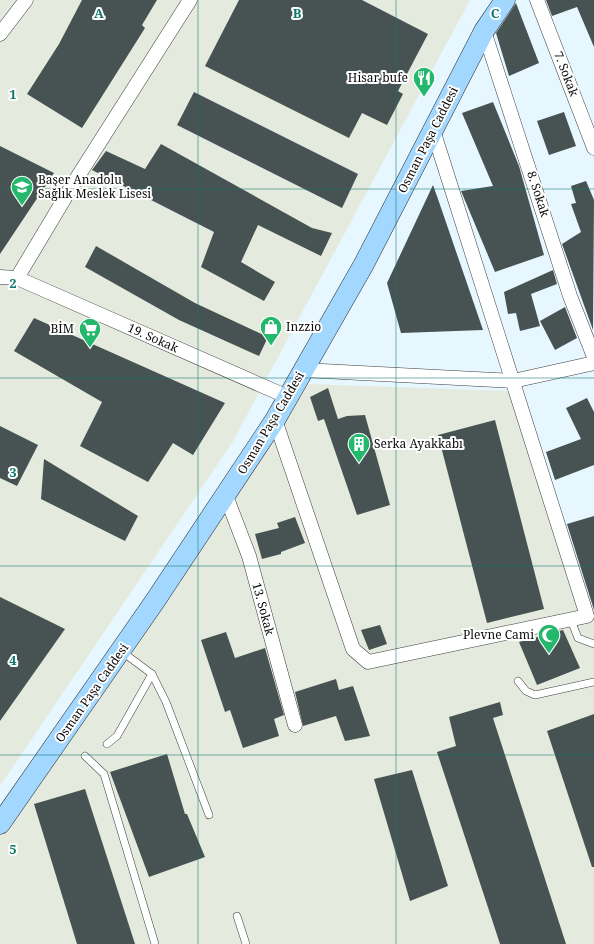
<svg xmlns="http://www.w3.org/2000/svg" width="594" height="944" viewBox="0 0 594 944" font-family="'Noto Serif',serif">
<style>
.industrial{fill:#e5eade}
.building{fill:#475352}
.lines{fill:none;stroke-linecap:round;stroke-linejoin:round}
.lane-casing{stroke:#3d3d3d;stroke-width:8}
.street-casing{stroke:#3d3d3d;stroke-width:15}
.secondary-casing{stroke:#2c2c2c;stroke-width:21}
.lane{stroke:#fff;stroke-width:7}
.street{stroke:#fff;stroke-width:14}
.secondary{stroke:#a2d8ff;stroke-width:20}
.grid{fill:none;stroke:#0f766e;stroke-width:1;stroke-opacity:0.55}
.labels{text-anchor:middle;stroke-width:4;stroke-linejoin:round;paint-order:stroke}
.street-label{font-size:12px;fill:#0a0a0a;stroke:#fff}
.poi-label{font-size:12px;fill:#0a0a0a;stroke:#fff;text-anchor:end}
.grid-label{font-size:13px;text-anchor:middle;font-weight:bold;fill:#0f766e;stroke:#fff;stroke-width:4;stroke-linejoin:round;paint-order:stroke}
</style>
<rect width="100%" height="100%" fill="#e7f7ff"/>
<!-- industrial -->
<g class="industrial">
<path d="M0,0H470L232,443L0,786Z"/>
<path d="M308,384L508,391L580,617L594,618V944H0V835Z"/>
</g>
<!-- building -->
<g class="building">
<path d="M82,0H157L142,25L145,28L82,128L27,94L59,44Z"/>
<path d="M239,0H362L428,34L398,91L403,94L387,125L362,113L349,138L205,66Z"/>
<path d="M546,0H594V47L577,7L552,16Z"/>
<path d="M516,3L539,63L509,76L496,33Z"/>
<path d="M194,92L358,174L342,208L177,125Z"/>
<path d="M493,102L519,166L544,255L495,272L461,191L493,186L462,113Z"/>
<path d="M564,112L576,146L549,155L537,121Z"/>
<path d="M161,144L312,228L332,233L321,256L258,225L241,262L275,282L264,301L201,267L214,232L92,170L106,151L145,169Z"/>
<path d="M0,146L54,173L0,254Z"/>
<path d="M586,181L594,200L593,330L562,244L581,232L571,204L576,203L571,186Z"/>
<path d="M433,185L438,199L483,330L401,333L387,283Z"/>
<path d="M96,246L195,303L268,337L259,356L179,320L85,267Z"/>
<path d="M553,270L557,284L531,294L540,326L520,331L516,313L508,314L504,292Z"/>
<path d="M565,307L577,338L555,350L540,321Z"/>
<path d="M34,318L225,403L193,455L173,443L148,482L80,446L102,402L14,351Z"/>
<path d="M328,388L338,419L347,416L365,415L390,505L357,515L324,419L318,421L310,397Z"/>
<path d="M587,398L594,412V465L555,480L546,452L581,439L566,408Z"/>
<path d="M495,420L544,609L487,623L438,435Z"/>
<path d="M0,426L38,445L17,486L0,478Z"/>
<path d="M44,459L138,516L125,541L41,499Z"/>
<path d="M594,516V610L567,524Z"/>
<path d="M295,517L305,543L281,552V554L262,559L255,534L279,528L277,523Z"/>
<path d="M0,597L65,629L0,721Z"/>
<path d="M380,625L387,644L369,650L361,630Z"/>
<path d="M563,630L580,668L537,685L519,642Z"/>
<path d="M226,632L235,658L265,648L284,715L274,719L279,736L243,748L230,710L225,712L201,640Z"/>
<path d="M336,679L339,690L353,686L370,736L345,741L336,716L303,726L295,692Z"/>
<path d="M500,702L503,715L493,718L566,944H500L437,752L456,746L449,717Z"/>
<path d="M594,714V867H592L547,731Z"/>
<path d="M167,754L185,814H187L205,857L149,877L110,772Z"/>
<path d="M412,770L448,886L410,901L374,779Z"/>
<path d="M85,789L135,944H77L34,804Z"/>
</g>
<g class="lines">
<!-- lane casing -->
<g class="lane-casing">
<g id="lane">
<path d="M571,620L578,638L594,644"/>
<path d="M152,674L166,702L209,815"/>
<path d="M518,681L526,691L535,695L594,682"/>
<path d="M107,744L117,736L152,674L121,651"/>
<path d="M85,756L104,774L155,944"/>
<path d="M237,916L246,944"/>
</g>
</g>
<!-- street casing -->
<g class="street-casing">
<g id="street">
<path d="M537,0L594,148"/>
<path d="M484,31L570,296L594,357"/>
<path d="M0,34L26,0"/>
<path d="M0,277L17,278L288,397"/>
<path d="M17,278L75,181L190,0"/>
<path d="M303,370L513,381L594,363"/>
<path d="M275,420L353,649L368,662L587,616L433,130"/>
<path d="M226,496L249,556L295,725"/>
</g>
</g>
<!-- secondary casing -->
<g class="secondary-casing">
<path id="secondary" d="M0,824L155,601L275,420L364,264L484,31L505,0"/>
</g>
<!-- lane -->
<use href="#lane" class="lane"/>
<!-- street -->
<use href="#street" class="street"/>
<!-- secondary -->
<use href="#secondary" class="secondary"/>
</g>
<!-- grid -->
<path class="grid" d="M198,0V944M396,0V944M0,189H594M0,378H594M0,566H594M0,755H594"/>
<!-- icons -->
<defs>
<g id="restaurant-pin" transform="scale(1.15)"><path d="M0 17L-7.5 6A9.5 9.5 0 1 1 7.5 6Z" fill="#24b86c" stroke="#fff"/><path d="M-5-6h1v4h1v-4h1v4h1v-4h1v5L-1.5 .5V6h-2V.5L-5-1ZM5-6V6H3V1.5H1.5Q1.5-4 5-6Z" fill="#fff"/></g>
<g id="school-pin" transform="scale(1.15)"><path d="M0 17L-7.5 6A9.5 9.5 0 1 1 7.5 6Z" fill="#24b86c" stroke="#fff"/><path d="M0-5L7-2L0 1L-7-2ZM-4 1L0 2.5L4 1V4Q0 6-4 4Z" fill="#fff"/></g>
<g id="shop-pin" transform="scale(1.15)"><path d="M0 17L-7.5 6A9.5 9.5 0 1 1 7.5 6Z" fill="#24b86c" stroke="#fff"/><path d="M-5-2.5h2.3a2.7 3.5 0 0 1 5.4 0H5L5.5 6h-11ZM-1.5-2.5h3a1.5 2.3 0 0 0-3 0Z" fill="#fff"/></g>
<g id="supermarket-pin" transform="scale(1.15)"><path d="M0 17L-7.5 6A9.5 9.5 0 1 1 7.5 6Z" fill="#24b86c" stroke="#fff"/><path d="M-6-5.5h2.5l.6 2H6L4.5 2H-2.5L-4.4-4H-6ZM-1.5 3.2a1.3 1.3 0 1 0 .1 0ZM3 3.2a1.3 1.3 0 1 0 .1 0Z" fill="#fff"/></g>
<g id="building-pin" transform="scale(1.15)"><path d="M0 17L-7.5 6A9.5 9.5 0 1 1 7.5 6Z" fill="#24b86c" stroke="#fff"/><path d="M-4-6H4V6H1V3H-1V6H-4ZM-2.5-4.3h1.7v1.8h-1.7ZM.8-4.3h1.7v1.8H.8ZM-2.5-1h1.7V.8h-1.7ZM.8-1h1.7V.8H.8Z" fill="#fff"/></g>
<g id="mosque-pin" transform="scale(1.15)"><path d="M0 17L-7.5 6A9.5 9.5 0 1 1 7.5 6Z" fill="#24b86c" stroke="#fff"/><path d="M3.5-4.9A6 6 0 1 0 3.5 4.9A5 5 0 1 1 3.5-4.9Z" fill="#fff"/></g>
</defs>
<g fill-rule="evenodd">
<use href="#restaurant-pin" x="424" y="78"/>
<use href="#school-pin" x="22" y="187"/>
<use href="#shop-pin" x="271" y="327"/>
<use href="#supermarket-pin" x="90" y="329"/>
<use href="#building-pin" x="359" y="444"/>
<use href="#mosque-pin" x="549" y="635"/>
</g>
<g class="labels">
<!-- street labels -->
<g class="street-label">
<text transform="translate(566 74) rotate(69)" y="4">7. Sokak</text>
<text transform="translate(428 140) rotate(-63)" y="4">Osman Paşa Caddesi</text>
<text transform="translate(538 194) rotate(72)" y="4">8. Sokak</text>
<text transform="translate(153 338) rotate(24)" y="4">19. Sokak</text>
<text transform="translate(271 423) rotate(-59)" y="4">Osman Paşa Caddesi</text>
<text transform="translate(263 609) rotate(75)" y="4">13. Sokak</text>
<text transform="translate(92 693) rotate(-55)" y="4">Osman Paşa Caddesi</text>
</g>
<!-- poi labels -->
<g class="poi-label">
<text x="408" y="82">Hisar bufe</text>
<text x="38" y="184" text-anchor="start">Başer Anadolu<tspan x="38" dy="14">Sağlık Meslek Lisesi</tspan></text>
<text x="286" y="331" text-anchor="start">Inzzio</text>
<text x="74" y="333">BİM</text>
<text x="374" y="448" text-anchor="start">Serka Ayakkabı</text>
<text x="534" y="639">Plevne Cami</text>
</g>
</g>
<g class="grid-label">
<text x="99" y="18">A</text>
<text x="297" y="18">B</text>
<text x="495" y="18">C</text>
<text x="13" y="99">1</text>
<text x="13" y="288">2</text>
<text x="13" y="477">3</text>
<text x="13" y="665">4</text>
<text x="13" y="854">5</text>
</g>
</svg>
